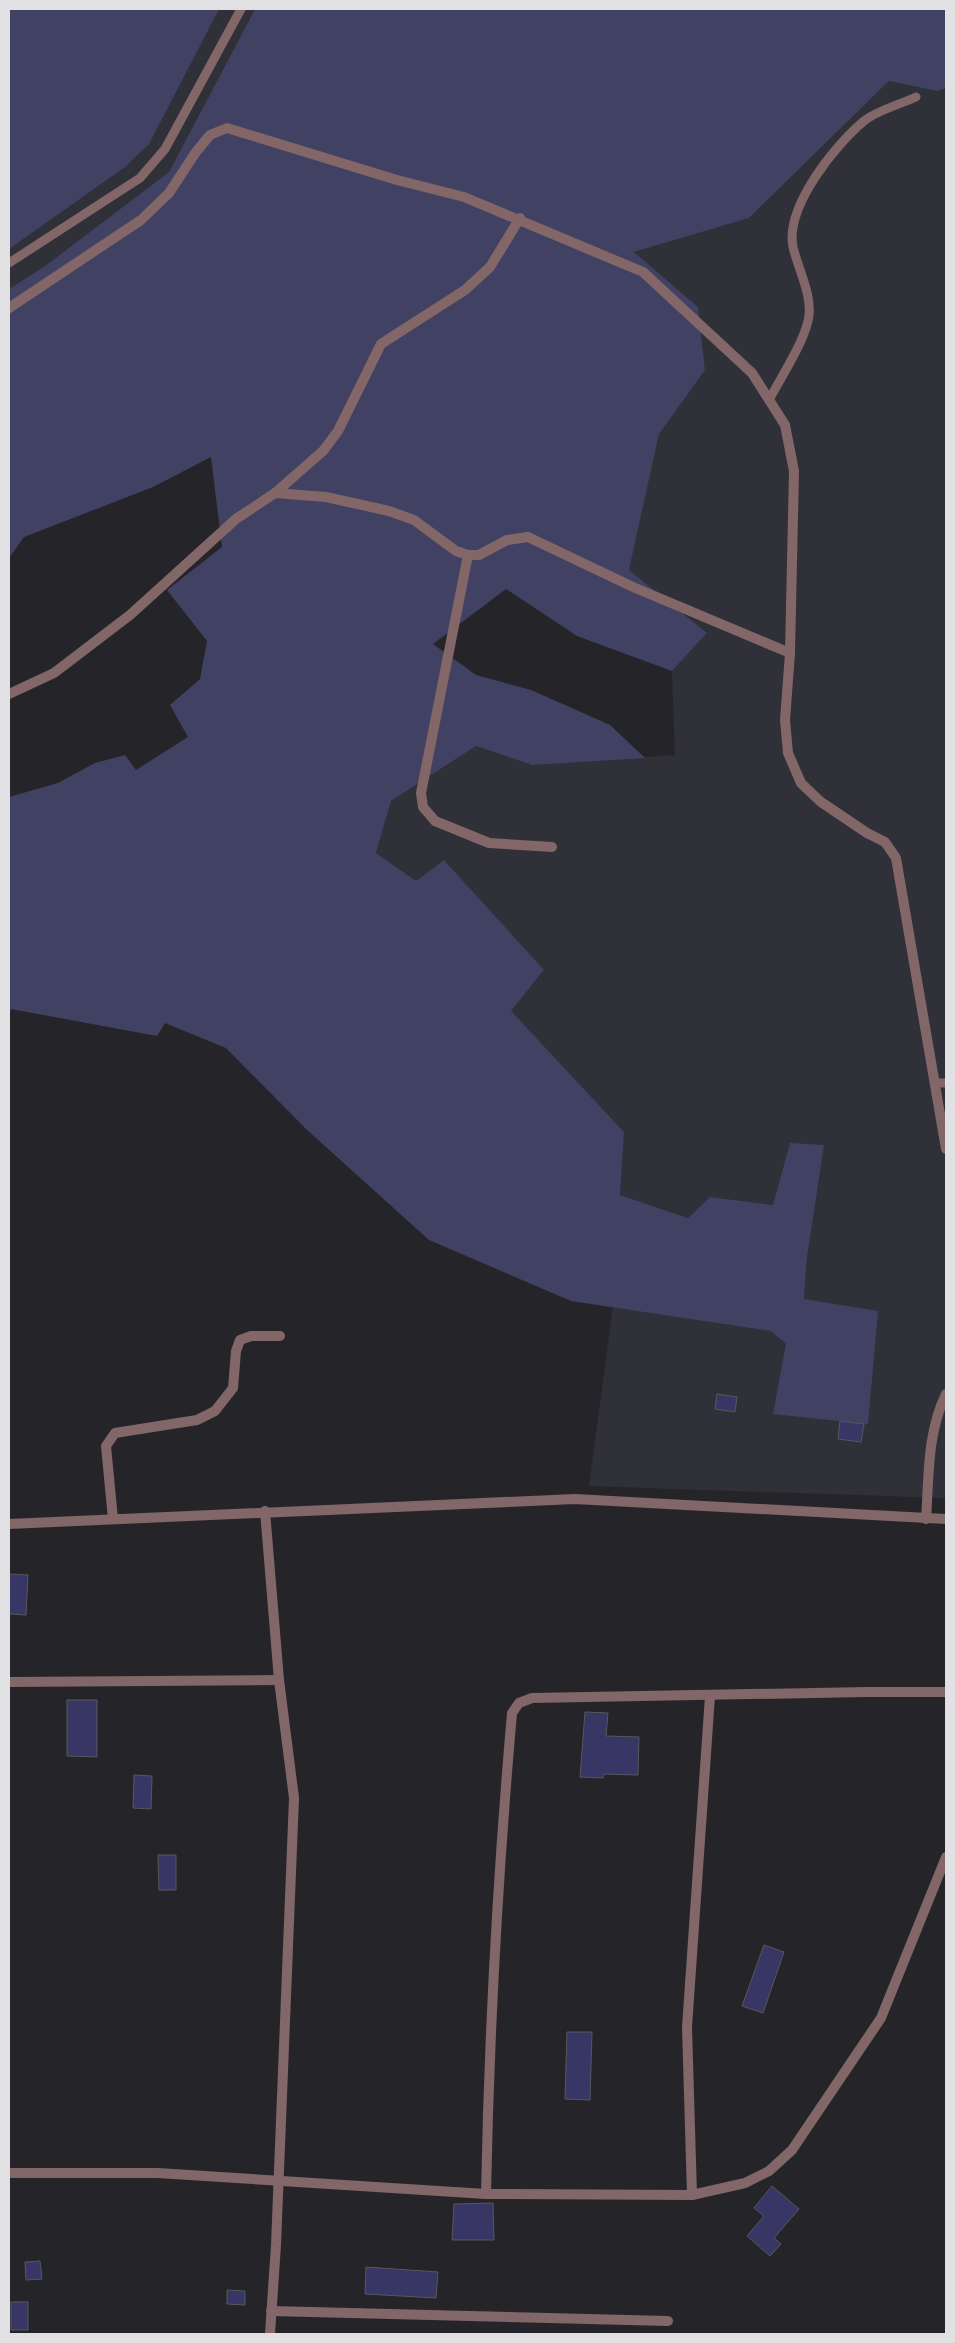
<svg xmlns="http://www.w3.org/2000/svg" width="955" height="2343" viewBox="0 0 955 2343" font-family="Raleway,sans-serif">
<style>
.built{fill:#303038}
.green{fill:#414263}
.building{fill:#373665;stroke:#57585c}
.lines{fill:none;stroke-linecap:round;stroke-linejoin:round}
.service{stroke:#826668;stroke-width:9}
.minor{stroke:#826668;stroke-width:10}
.tertiary{stroke:#826668;stroke-width:10}
</style>
<rect width="100%" height="100%" fill="#252529"/>
<!-- built -->
<g class="built">
<path d="M9,9H255L169,172L45,266L9,289Z"/>
<path d="M889,81L937,91L946,88V1498L589,1486L613,1306L771,1331L786,1344L804,1299L807,1257L790,1143L774,1205L710,1197L688,1218L620,1195L624,1132L510,1011L544,971L444,860L416,881L376,853L391,801L476,746L532,765L675,755L672,671L707,633L629,570L659,433L705,370L698,307L634,252L749,218Z"/>
</g>
<!-- green -->
<g class="green">
<path d="M9,9H219L149,144L125,167L9,249Z"/>
<path d="M255,9H946V88L937,91L889,81L749,218L634,252L698,307L705,370L659,434L629,570L707,633L672,671L577,636L506,589L433,644L476,675L531,690L610,725L645,758L532,765L476,746L391,801L376,853L416,881L444,860L544,970L511,1011L624,1132L620,1195L688,1218L710,1197L773,1205L790,1143L824,1145L807,1257L804,1299L878,1311L868,1424L773,1414L786,1344L771,1331L571,1301L429,1240L306,1129L226,1048L165,1023L157,1036L11,1009L9,1014V797L58,783L95,763L125,755L136,770L188,737L170,705L200,679L207,641L167,590L222,547L211,457L153,487L24,537L9,558V289L45,266L169,172Z"/>
</g>
<!-- building -->
<g class="building">
<path d="M717,1394L737,1397L735,1412L715,1409Z"/>
<path d="M840,1421L864,1424L861,1442L838,1439Z"/>
<path d="M9,1574L28,1575L26,1615L9,1614Z"/>
<path d="M67,1700H97V1757L67,1756Z"/>
<path d="M585,1712L608,1713L606,1736L639,1737L638,1775L604,1774L603,1778L580,1777Z"/>
<path d="M134,1775L152,1776L151,1809L133,1808Z"/>
<path d="M158,1855H176V1890H159Z"/>
<path d="M764,1945L784,1952L763,2013L742,2006Z"/>
<path d="M567,2032H592L590,2100L565,2099Z"/>
<path d="M772,2186L799,2209L774,2238L781,2244L770,2256L747,2236L764,2216L754,2208Z"/>
<path d="M493,2203L494,2240H452L454,2204Z"/>
<path d="M40,2261L42,2279L26,2280L25,2262Z"/>
<path d="M366,2267L438,2272L436,2298L365,2294Z"/>
<path d="M227,2290L245,2291V2305L227,2304Z"/>
<rect x="11" y="2302" width="17" height="28"/>
</g>
<g class="lines">
<!-- service -->
<g class="service">
<path d="M9,263L140,178L165,149L241,9"/>
<path d="M769,400C781,377 802,346 808,321C814,298 798,269 793,247C785,207 835,145 864,121C876,111 901,104 916,97"/>
<path d="M935,1083H946"/>
</g>
<!-- minor -->
<g class="minor">
<path d="M9,308L141,220L169,193L196,152L210,135L227,128L397,180L464,197L643,272L752,373L785,425L794,471L790,653L785,720L788,753L801,783L821,802L867,833L885,842L896,858L946,1149"/>
<path d="M275,493L326,497L389,511L414,520L456,551L468,555H479L507,540L528,537L633,587L790,653"/>
<path d="M468,555L421,793L423,807L435,821L489,843L552,847"/>
<path d="M9,694L54,673L130,615L236,519L275,493L323,451L338,431L381,344L465,290L490,267L520,218"/>
<path d="M265,1511L279,1680L294,1798L276,2245L270,2334"/>
<path d="M113,1519L106,1446L115,1433L197,1420L215,1411L233,1388L236,1351L240,1340L251,1336H280"/>
<path d="M926,1519C929,1476 927,1433 946,1394"/>
<path d="M9,1682L279,1680"/>
<path d="M9,2173H158L486,2194L692,2195L745,2183L769,2171L792,2150L881,2018L946,1857"/>
<path d="M486,2194C489,2033 498,1873 512,1713L519,1703L532,1698L867,1692H946"/>
<path d="M692,2195L687,2027L710,1696"/>
<path d="M271,2311L668,2321"/>
</g>
<!-- tertiary -->
<path class="tertiary" d="M9,1524L575,1499L946,1519"/>
</g>
<!-- border -->
<rect width="955" height="2343" fill="none" stroke="#e1e1e4" stroke-width="20"/>
</svg>
